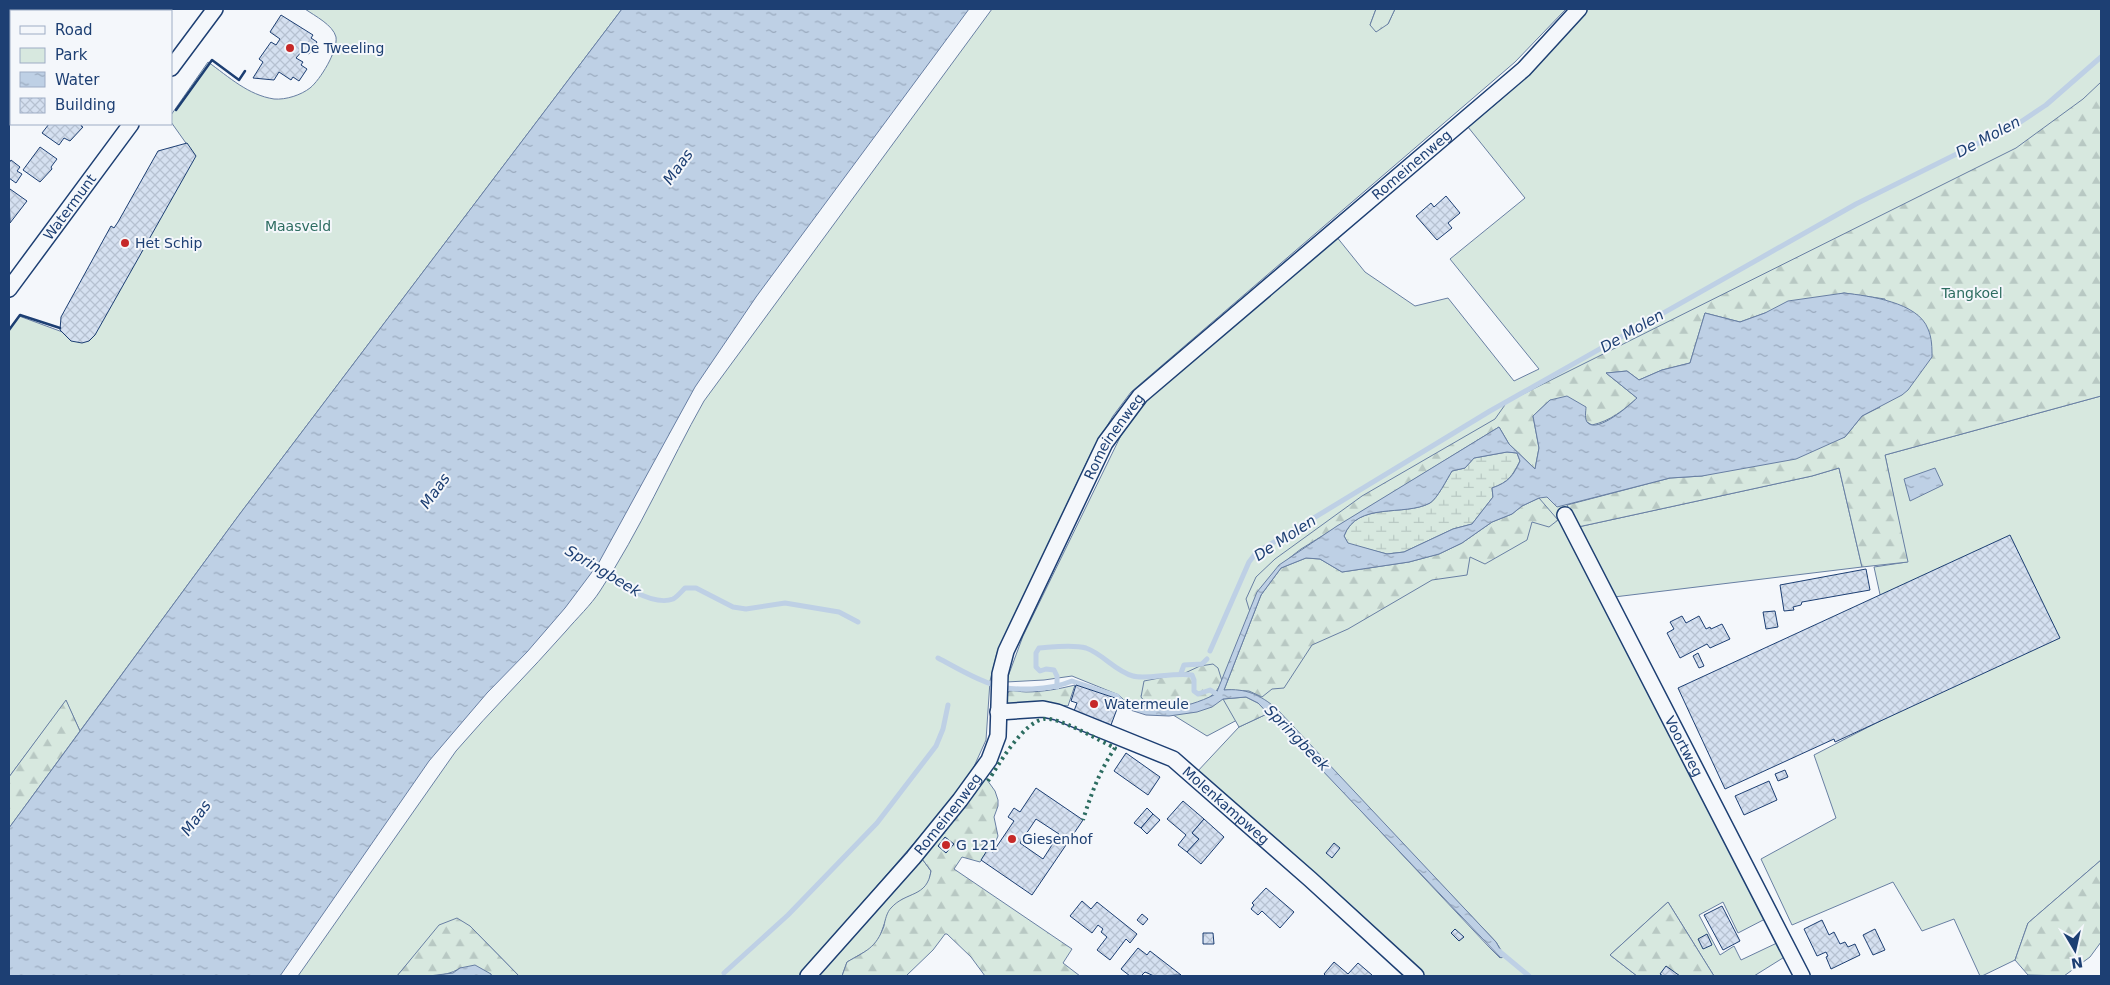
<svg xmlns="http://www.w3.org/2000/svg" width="2110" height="985" viewBox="0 0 2110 985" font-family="'DejaVu Sans',sans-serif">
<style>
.green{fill:#d7e8df;stroke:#687fa3}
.forest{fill:url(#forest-firs);stroke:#687fa3}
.wetland{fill:url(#wetland-marsh);stroke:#687fa3}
.water{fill:url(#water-ripples);stroke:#687fa3;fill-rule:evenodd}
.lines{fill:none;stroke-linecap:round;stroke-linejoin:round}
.stream{stroke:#bed0e5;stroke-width:5}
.building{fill:url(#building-cross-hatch);stroke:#1d3f73;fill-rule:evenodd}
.minor-casing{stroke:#1d3f73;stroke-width:18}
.minor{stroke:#f4f7fb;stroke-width:15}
.hedge{stroke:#2c6c60;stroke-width:4;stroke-dasharray:2.5 4;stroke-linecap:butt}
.wall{stroke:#1d3f73;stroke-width:2.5}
.poi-dot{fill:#c62828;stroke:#f4f7fb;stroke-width:2}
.labels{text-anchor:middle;stroke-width:4;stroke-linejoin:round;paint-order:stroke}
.poi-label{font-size:14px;fill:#1d3f73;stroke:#f4f7fb;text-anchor:start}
.street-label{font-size:14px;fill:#1d3f73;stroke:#f4f7fb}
.park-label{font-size:14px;fill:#2c6c60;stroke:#f4f7fb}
.water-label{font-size:15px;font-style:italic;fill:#1d3f73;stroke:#f4f7fb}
</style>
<defs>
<pattern id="forest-firs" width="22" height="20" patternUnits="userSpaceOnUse" patternTransform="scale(1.25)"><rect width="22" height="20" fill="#d7e8df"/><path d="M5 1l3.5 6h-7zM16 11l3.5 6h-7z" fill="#b8c8c3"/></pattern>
<pattern id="wetland-marsh" width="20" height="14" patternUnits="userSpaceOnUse" patternTransform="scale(1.25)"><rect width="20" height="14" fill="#d7e8df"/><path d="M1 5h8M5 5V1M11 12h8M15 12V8" fill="none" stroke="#b8c8c3"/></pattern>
<pattern id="water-ripples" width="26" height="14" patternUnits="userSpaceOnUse" patternTransform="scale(1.25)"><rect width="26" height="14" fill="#bed0e5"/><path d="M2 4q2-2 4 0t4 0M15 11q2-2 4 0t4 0" fill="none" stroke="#9aaabe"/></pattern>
<pattern id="building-cross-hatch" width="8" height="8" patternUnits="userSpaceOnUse" patternTransform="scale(1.25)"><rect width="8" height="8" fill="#d5e0f0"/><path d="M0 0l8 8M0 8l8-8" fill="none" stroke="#b6c1d1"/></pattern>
</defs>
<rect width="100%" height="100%" fill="#f4f7fb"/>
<!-- green -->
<g class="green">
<path d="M305,9H622L239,515L80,731L66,701L9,777V329L19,316L87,341L193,153L171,122V115L208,62C229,77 248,95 274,99C286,100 301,95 310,88C320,80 338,51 336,37C333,25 315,16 305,9Z"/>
<path d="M992,9H1376L1370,25L1388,24L1395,9H1566L1515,62L1131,392L1113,416L1092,451L997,653L990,681L986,740L972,771L953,798L799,976H519L470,926L415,955L397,976H298L456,751C491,710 530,672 566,631C577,618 591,605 600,591C640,531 669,463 704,401Z"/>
<path d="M1584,9H2101V390L1568,529L1767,918L1738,933L1723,902L1699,915L1720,955L1734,946L1741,960L1779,942L1786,956L1754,976H1714L1668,902L1610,955L1637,976H1423L1365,918L1277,839L1196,773L1239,727L1269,713L1489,947L1500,958L1504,955L1496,942L1269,703L1207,736L1141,695L1149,707L1124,700L1119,695L1072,676L1044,680L1006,682L1023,636L1127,423L1153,392L1336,236L1365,272L1415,306L1448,298L1514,381L1539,369L1450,259L1525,198L1468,127C1512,91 1553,56 1584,9Z"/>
<path d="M2101,396V860L2028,923L2015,960L1982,976H1980L1954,919L1922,931L1893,882L1792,925L1761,859L1836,818L1814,755L1911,705L1881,599L1874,567L1907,562L1885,455Z"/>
<path d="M1839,468L1862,567L1614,597L1578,527L1812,476Z"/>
<path d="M920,856L931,871L929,881L924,890L901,900L886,919L880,936L873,947L847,962L842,976H813Z"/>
</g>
<!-- forest -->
<g class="forest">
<path d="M1376,9H1395L1388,24L1376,32L1370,25Z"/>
<path d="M2101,82V396L1885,455L1908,562L1862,567L1839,468L1812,476L1578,527L1567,505L1670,478L1702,476L1845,437L1862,416L1880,407L1885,299L1844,293L1765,313L1740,322L1705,313L1690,363L1662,370L1639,380L1627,371L1606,373L1637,398C1624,410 1610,421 1592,425L1550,400L1533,416L1539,448L1535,469L1509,444L1499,427L1301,549C1277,567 1261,583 1250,612L1246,599L1256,577L1275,559L1362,496L1495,419L1507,402L2016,148L2083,99Z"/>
<path d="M1539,498L1558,520L1549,527L1532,522L1527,540L1485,564L1470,557L1467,575L1432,580L1348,629L1312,645L1284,688L1272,689L1262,697L1249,691L1224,690L1261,595L1281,568L1306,558L1320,559L1342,572L1409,562L1439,554L1462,543L1492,522L1512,514L1522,506Z"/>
<path d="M1213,664L1218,668L1222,681C1211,709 1175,708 1149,707L1141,697L1144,681L1185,673L1200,666Z"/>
<path d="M1075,685L1068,706L1043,703L1013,705L1003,701L1009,691C1016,690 1020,692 1026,692C1042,692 1059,689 1075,685Z"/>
<path d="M1246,697L1258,703L1269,713L1239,727L1223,699Z"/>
<path d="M66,700L80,731L9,828V777Z"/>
<path d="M985,777L995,791L998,800V806L994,817L998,836L995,843L980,862L962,857L954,869L1072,949L1063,963L1080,976H985L971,957L947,934H945L933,950L906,976H842L847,962C866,951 876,948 884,926C885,920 887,912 891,908C906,891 927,898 931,871L920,856Z"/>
<path d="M2101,860V942L2090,957L2064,976L2028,975L2015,960L2028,923Z"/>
<path d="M1668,902L1714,976H1637L1610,955Z"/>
<path d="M457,918L470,926L519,976H491V974L460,968C444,979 417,976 397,976L439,925Z"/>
</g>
<!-- wetland -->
<path class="wetland" d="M1507,452L1517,453L1520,461C1512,476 1509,482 1492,488L1493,497L1472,524L1453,529L1404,552L1387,554L1348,544L1344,536C1357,501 1404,517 1430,503C1437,499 1447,479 1452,471L1465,468L1474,458Z"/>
<!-- water -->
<g class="water">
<path d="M622,9H969L756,297L695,387L598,564L565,608L527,652L487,693L429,761L280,976H9V828L239,515Z"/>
<path d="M1844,293C1869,296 1918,302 1928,329C1932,338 1932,348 1932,357L1908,390L1902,395L1862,416L1845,437L1796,459L1702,476L1670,478L1557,507L1547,497L1539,498L1522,506L1512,514L1492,522L1462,543L1439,554L1409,562L1342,572L1320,559L1306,558L1281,568L1261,595L1224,690C1246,688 1260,695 1276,708L1496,942L1504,956L1501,958L1258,703L1246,697L1223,699L1212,707L1197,712L1169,716L1146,715L1121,707L1124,700C1161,711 1181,711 1216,694L1257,592L1279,565L1337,526L1499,427L1509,444L1535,469L1539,448L1533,416L1550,400L1567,396L1586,407C1586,411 1584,420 1588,423C1598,433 1630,405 1637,398L1606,373L1627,371L1639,380L1662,370L1690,363L1705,313L1740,322L1765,313L1788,301ZM1507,452L1517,453L1520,461C1513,476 1509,482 1492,488L1493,497L1472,524L1453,529L1404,552L1387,554L1348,543L1344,536C1357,501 1404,517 1430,503C1437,499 1447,479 1452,471L1465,468L1474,458Z"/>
<path d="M1935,468L1943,485L1910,501L1904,479Z"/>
<path d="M475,965L491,974V976H429L453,973L460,968Z"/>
</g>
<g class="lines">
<!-- stream -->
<g class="stream">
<path d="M592,564C609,577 651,608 673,599C677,597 681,592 685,588H696L733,607L746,609L785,603L839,612L858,622"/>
<path d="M1210,651L1249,562L1256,553L1490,411L1856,204L2019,123L2046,105L2101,57"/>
<path d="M938,658C955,667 973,678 991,684C1013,692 1051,690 1072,681L1117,696L1123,704L1128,705"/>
<path d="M1181,673L1184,665L1202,664L1207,659"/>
<path d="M1057,687V676L1054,670L1046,669L1040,671L1036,667V653L1039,648C1053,647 1072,644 1086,648C1103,654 1115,671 1133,676C1146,680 1174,672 1192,675L1194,680V691L1198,694L1210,690L1220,696"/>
<path d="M1499,951L1529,976"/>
<path d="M724,973L788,915L877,823L936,746L943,729L948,705"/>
</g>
</g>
<!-- building -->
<g class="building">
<path d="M281,15L313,35L311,38L317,42L309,54L303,50L296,58L303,62L301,65L307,69L299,81L293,77L291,80L279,72L274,80L253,78L263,62L259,59L271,42L276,45L280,39L270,32Z"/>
<path d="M9,71L11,73V101L9,99Z"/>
<path d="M49,124H82L81,126L83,127L70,141L64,138L59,145L42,133Z"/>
<path d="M187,143L196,156L95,335L89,341L82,343L71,341L60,330L61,317L111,226L114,228L118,222L158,151Z"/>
<path d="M40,147L57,159L51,167L52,169L40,182L23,170Z"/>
<path d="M11,160L20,167L17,171L22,174L16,183L9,178V163Z"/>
<path d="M10,189L27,201L10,223L9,191Z"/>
<path d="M1446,196L1460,213L1448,223L1452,228L1437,240L1416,216L1431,203L1434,207Z"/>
<path d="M2010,535L2060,638L1835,742L1834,739L1725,789L1678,688Z"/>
<path d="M1866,569L1870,590L1802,602L1801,605L1793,607L1794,610L1784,611L1780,585Z"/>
<path d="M1775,611L1778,627L1766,629L1763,612Z"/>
<path d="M1682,616L1686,623L1699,616L1706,629L1710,627L1711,629L1722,624L1730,639L1710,648L1707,644L1680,658L1667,633L1674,629L1670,622Z"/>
<path d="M1698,653L1704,666L1699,668L1693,656Z"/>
<path d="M1076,685L1115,698L1113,707L1117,709L1111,725L1074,711L1077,703L1071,701Z"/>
<path d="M1126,753L1160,777L1148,795L1114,771Z"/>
<path d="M1785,770L1788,777L1778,781L1775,774Z"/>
<path d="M1769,781L1777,800L1744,815L1735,796Z"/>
<path d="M1036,788L1083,820L1032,895L981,860L988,849L993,852L1014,821L1008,817L1014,808L1020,812ZM1036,819L1059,834L1043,859L1020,843Z"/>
<path d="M1183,801L1204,819L1192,833L1199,839L1187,852L1178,845L1186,835L1167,819Z"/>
<path d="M1147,808L1153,814L1141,828L1134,823Z"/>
<path d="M1153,814L1160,820L1147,834L1141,828Z"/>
<path d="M1204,819L1224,837L1201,864L1187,852L1199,839L1192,833Z"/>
<path d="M945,837L954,844L946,853L938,846Z"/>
<path d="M1334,843L1340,848L1332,858L1326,853Z"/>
<path d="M1266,888L1294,912L1280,928L1262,911L1258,915L1251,909L1254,905L1252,903Z"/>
<path d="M1082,901L1091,909L1097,902L1137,934L1130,943L1126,939L1110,960L1097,950L1107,937L1101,932L1103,929L1098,925L1092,933L1070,916Z"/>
<path d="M1722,906L1740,941L1723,950L1704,915Z"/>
<path d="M1142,914L1148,919L1143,925L1137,920Z"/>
<path d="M1822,920L1829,935L1834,932L1840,944L1845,942L1848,947L1855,944L1860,955L1831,969L1826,957L1828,956L1826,952L1817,956L1804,929Z"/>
<path d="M1455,929L1464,937L1459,941L1451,933Z"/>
<path d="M1875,929L1885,950L1873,955L1863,935Z"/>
<path d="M1203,933H1213L1214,944H1203Z"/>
<path d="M1707,934L1712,945L1703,949L1698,939Z"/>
<path d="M1138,948L1147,955L1150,951L1181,975L1154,976L1145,972L1141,976H1130L1121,969Z"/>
<path d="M1334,962L1348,974L1358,963L1372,975L1371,976H1326L1324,974Z"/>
<path d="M1666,966L1680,976H1663L1660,974Z"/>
</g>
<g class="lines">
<!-- minor casing -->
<g class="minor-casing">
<g id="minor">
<path d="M171,68L215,9"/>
<path id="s1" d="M9,289L131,124"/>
<path id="s2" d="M1565,515L1802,976"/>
<path id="s3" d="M998,712L1043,709L1057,712L1173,759L1310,879L1416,976"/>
<path id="s4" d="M808,976L913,858L960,800L989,760L998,736L1000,674L1006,651L1105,443L1140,396L1524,69L1579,9"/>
</g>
</g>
<!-- minor -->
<use href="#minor" class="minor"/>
<!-- hedge -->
<path class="hedge" d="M988,781C999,764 1023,722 1044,719C1058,716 1100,741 1115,748C1100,770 1091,794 1083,820"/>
<!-- wall -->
<g class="wall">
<path d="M176,110L212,60L239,80L245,71"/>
<path d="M9,330L20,315L60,328"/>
</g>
</g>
<!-- markers -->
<g class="poi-dot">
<circle cx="290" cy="48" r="5"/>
<circle cx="125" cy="243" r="5"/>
<circle cx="1094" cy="704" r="5"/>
<circle cx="1012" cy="839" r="5"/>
<circle cx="946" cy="845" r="5"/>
</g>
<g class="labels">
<!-- poi labels -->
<g class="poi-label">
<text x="300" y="53">De Tweeling</text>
<text x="135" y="248">Het Schip</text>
<text x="1104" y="709">Watermeule</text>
<text x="1022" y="844">Giesenhof</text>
<text x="956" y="850">G 121</text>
</g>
<!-- street labels -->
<g class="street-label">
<text dy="5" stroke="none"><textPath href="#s4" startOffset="1039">Romeinenweg</textPath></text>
<text dy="5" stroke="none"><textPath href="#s1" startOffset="102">Watermunt</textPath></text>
<text dy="5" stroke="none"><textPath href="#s4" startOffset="634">Romeinenweg</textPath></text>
<text dy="5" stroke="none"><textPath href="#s2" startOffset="260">Voortweg</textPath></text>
<text dy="5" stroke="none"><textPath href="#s3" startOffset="255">Molenkampweg</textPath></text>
<text dy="5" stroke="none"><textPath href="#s4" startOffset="214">Romeinenweg</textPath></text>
</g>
<!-- park labels -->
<g class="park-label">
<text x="298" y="231">Maasveld</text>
<text x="1972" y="298">Tangkoel</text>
</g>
<!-- water labels -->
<g class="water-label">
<text transform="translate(1988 137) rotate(-28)" y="5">De Molen</text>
<text transform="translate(678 167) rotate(-54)" y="5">Maas</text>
<text transform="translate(1632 331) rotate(-30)" y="5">De Molen</text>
<text transform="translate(435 491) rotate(-54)" y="5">Maas</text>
<text transform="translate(1285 538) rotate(-33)" y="5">De Molen</text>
<text transform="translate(603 571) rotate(31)" y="5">Springbeek</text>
<text transform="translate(1297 738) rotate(46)" y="5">Springbeek</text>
<text transform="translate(196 818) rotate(-54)" y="5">Maas</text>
</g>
</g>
<!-- border -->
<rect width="2110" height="985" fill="none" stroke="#1d3f73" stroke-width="20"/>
<!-- legend -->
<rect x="10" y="10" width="162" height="115" fill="#f4f7fb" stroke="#9eadc5"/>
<rect x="20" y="26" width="25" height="8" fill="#f4f7fb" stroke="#9eadc5"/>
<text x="55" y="35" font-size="15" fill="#1d3f73">Road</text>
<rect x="20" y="48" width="25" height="15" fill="#d7e8df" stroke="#9eadc5"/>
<text x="55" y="60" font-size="15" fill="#1d3f73">Park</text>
<rect x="20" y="72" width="25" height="15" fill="url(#water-ripples)" stroke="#9eadc5"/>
<text x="55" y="85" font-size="15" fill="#1d3f73">Water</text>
<rect x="20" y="98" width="25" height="15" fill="url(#building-cross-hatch)" stroke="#9eadc5"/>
<text x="55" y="110" font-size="15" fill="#1d3f73">Building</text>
<!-- north arrow -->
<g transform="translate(2075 950) rotate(171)" stroke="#f4f7fb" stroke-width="4" paint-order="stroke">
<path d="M0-4L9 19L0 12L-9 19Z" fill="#1d3f73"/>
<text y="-8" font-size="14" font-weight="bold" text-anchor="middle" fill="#1d3f73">N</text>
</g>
</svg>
